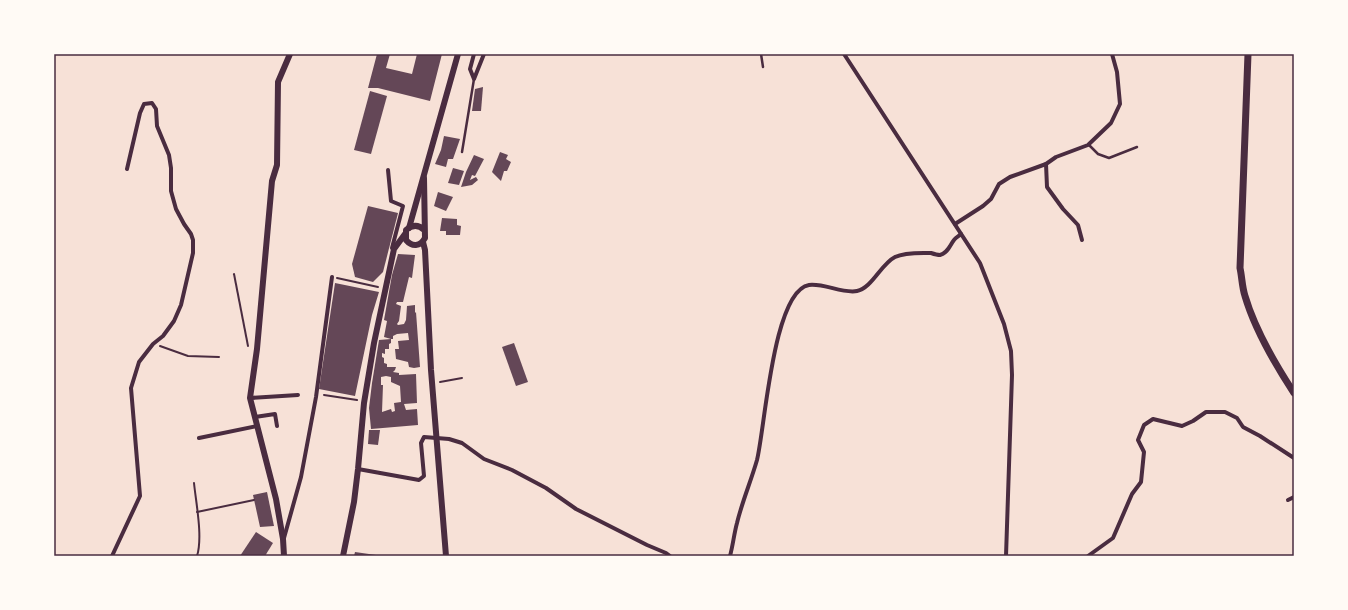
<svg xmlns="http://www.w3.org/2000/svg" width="1348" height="610" viewBox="0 0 1348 610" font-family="Commissioner,sans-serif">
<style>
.building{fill:#644757;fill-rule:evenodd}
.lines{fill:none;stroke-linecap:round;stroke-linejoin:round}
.path{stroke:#4a2c40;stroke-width:2}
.service{stroke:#4a2c40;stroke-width:2.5}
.minor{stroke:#4a2c40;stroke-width:4}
.tertiary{stroke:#4a2c40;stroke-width:6}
.secondary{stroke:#4a2c40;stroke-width:7}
.neatline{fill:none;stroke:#4a2c40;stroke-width:1.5}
</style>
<rect width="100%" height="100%" fill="#f7e1d7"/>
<!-- building -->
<g class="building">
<path d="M377,54H390L386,68L412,74L417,54H442L430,101L378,88H368Z"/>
<path d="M483,87L481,111H472L475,89Z"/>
<path d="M370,91L387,96L371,154L354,150Z"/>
<path d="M444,136L460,139L453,159H448L446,167L435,164L441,150Z"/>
<path d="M500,152L508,155L506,159L511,162L507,171H504L501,181L492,172Z"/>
<path d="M474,155L484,159L475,176L472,175L470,180L476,177L478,180L472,185L461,187L466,172Z"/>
<path d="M453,168L464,171L459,185L448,183Z"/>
<path d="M438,192L453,197L446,211L434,206Z"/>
<path d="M368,206L398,213L383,272L373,282L355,277L352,264Z"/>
<path d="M442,218L457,219V225L461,226L460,235H446V231H440Z"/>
<path d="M398,254L415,255L412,278L409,277L403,302H397L396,304L401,306L399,321L397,324L398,325L404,324L406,320L407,306L415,305V313L416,312L420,367L414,368L409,367L408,362L396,359L395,349H399L398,341L409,340L408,333L397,334L393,336V339H391V343L389,344V349H385V354L382,353V357L384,358V363L387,364V367H396L395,370L393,372L399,373V375L416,374L417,403L404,404L406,410L417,409L418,425L371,429L369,408L372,383L379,340L391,339L384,337L387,321L384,320L392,275ZM386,376L391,377V382L400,386L401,402L394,403L395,411L392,412L391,409L382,412L383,385H381V377Z"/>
<path d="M335,283L379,292L372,315L355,396L319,389Z"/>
<path d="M514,343L528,382L516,386L502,347Z"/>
<path d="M369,430H380L378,445L368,444Z"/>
<path d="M267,492L274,526L260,527L253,495Z"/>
<path d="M256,532L273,543L265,556H240Z"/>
<path d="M355,552L376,555V556H354Z"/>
</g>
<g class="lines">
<!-- path -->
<g class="path">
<path d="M234,274L248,346"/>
<path d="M337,278L378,287"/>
<path d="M160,346L188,356L219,357"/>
<path d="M440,382L462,378"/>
<path d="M324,395L357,400"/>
<path d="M194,483C196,503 203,537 197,556"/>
<path d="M197,512L254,500"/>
</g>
<!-- service -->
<g class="service">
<path d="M761,54L763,67"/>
<path d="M1089,145L1098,154L1109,158L1137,147"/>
<path d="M462,152L474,79"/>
</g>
<!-- minor -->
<g class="minor">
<path d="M474,54L470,69L474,79L484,54"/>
<path d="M844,54L980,263L1004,324L1011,351L1012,375L1006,556"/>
<path d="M1046,164L1047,187L1063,209L1078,225L1082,240"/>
<path d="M388,170L391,201L403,206L392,248L393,249"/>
<path d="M955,224L983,206L991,199L999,184L1010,177L1046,164L1056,157L1088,145L1111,123L1120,104L1117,72L1112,54"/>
<path d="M250,398L298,395"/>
<path d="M255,417L275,414L277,426"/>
<path d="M199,438L257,426"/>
<path d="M358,469L419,480L424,476L421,443L424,437L449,439L462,443L484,459L512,470L546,488L576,509L647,545L666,553L670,556"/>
<path d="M1288,500L1294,497"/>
<path d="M284,538L301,477L316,397L332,277"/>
<path d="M112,556L140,496L131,388L139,362L153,344L163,336L174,321L181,305L193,253V240L191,234L184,224L176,209L171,191V168L169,155L157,126L156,109L152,103L144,104L140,113L127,169"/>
<path d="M730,556C733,545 734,534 737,523C742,502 751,481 757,460C765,428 773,291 809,285C824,283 843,294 857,291C872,288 881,264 895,257C905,252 921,253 931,253C934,254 938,255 940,255C948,253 950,245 954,240C956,237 959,236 961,234"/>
<path d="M1088,556L1113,538L1132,494L1141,482L1144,452L1138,440L1144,425L1153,419L1182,426L1193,421L1206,412H1225L1237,418L1243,427L1260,436L1294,458"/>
</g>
<!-- tertiary -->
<g class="tertiary">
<path d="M409,228L458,54"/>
<path d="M424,230C418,224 412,225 406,230V240C412,247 420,247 425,238L424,178"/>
<path d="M423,242L425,250L431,370L446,556"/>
<path d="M284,556L283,539L276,499L250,398L257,349L272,181L277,165L278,82L290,54"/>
<path d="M343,556L354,502L358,469L364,403L374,343L394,249L405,234"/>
</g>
<!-- secondary -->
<path class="secondary" d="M1248,54L1240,268C1242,277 1242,287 1245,296C1255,330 1275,364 1294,393"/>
</g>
<!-- border -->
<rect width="1348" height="610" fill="none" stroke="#fffaf5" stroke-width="110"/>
<rect x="55" y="55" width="1238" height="500" class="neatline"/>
</svg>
